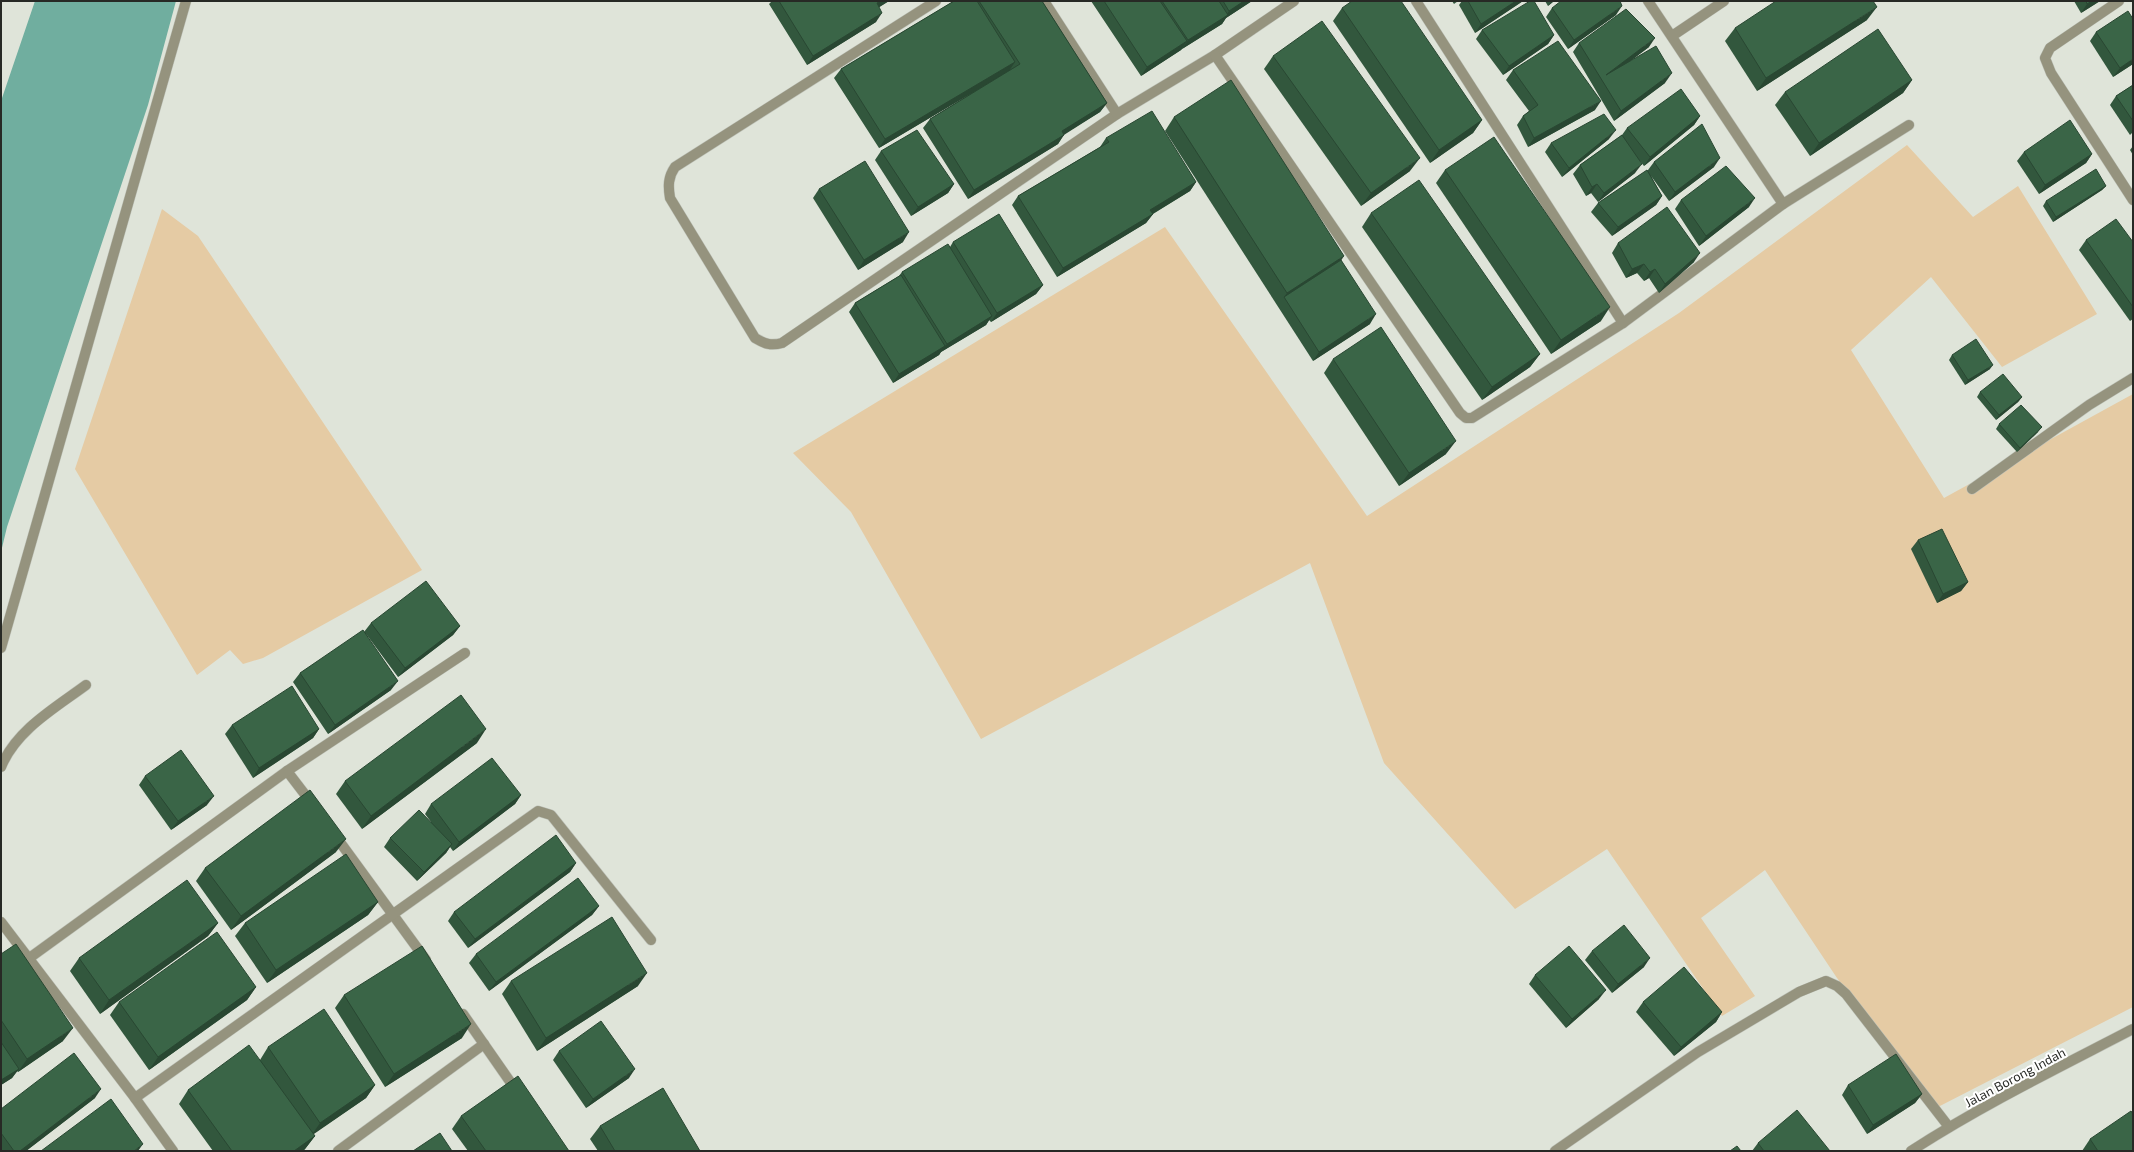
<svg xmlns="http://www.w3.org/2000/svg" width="2134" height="1152" viewBox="0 0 2134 1152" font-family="'Exo 2',sans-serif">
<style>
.green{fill:#e5cba4}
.water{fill:#70ae9f}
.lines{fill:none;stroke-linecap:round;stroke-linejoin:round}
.minor-casing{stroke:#bec2b9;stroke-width:11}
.minor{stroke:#95937e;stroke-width:10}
.wall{fill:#32573d}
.shaded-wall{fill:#294732}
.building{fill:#3a6547;stroke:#294732}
.labels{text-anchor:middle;stroke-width:4;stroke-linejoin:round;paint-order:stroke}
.street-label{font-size:13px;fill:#272925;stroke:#fff}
</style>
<rect width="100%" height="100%" fill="#dfe4d9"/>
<!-- green -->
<g class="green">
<path d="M1907,145L1973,217L2018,186L2097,314L2002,367L1931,277L1851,350L1944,498L2133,394V1007L1936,1108L1837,978L1765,870L1701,918L1755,996L1722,1016L1607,849L1515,909L1384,763L1310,563L981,739L851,512L793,453L1165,227L1367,516L1679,313Z"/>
<path d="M162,209L198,236L422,570L263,658L243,664L230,650L197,675L75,469Z"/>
</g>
<!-- water -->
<path class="water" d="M35,1H176L148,105L7,527L1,552V101Z"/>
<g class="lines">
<!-- minor casing -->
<g class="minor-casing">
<g id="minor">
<path d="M936,1L675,167C668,177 668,186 670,198L755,338C765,344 771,346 782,343L1117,114L1215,55L1294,1"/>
<path d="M1044,1L1117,114"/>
<path d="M1416,1L1623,323"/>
<path d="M1648,1L1783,204"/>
<path d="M2119,1L2050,48L2045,58L2051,73L2133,200"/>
<path d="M1672,36L1724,1"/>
<path d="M1215,55L1460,413L1466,418H1472L1623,323L1783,204L1909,125"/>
<path d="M1972,489L2089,405L2133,378"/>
<path d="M1,648L186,1"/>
<path d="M1,767C16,730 55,708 86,685"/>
<path d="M287,771L313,805"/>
<path d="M334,834L426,960"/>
<path d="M1,922L135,1098L173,1151"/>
<path d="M28,959L287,771L465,653"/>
<path d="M463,1014L518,1093"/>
<path d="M135,1098L538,811L551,815L651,940"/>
<path d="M338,1151L484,1044"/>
<path d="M1555,1151L1698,1052L1799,992L1826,981L1837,986L1846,994L1949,1127"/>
<path d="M1911,1151C1982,1105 2058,1068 2133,1029"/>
</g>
</g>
<!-- minor -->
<use href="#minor" class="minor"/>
</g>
<!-- wall -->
<g class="wall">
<path d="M772,1H889L879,7L876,22L807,65L769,4Z"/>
<path d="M954,1H1042L1107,103L1100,112L1064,134L1058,144L968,199L923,128L930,119L970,94L879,148L834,78L841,69Z"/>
<path d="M1091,1H1252L1226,18L1222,24L1182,49L1181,50L1141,76Z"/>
<path d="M1452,1H1458L1454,4Z"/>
<path d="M1462,1H1523L1475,33L1459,5Z"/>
<path d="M1545,1H1554L1548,6Z"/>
<path d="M2074,1H2100L2081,13Z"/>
<path d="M1342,8L1482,120L1473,133L1430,163L1333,21Z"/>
<path d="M1552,8L1616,15L1568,49L1546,17Z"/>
<path d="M1867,20L1757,91L1725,41L1735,28Z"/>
<path d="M1482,30L1554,35L1548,44L1503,75L1476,39Z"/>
<path d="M2096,32L2133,64L2113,77L2090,41Z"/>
<path d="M1579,43L1649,47L1630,61L1665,83L1614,121L1573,52Z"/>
<path d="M1273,56L1410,171L1361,206L1264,69Z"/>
<path d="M1513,70L1595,110L1528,147L1517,125L1523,116L1529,111L1506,80Z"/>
<path d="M1912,80L1903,93L1810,156L1775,105L1785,92Z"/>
<path d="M2133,85V132L2130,135L2110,105L2116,96Z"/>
<path d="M1700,116L1694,125L1644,166L1639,160L1635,173L1598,202L1591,193L1586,196L1573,174L1580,165L1622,135L1627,128Z"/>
<path d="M1174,117L1341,260L1370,324L1313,361L1165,131Z"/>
<path d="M1106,138L1196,182L1190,191L1153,214L1146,223L1057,277L1012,205L1018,196L1100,147Z"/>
<path d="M1609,139L1562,177L1545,152L1551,143Z"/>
<path d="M2133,146V155L2130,150Z"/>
<path d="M881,151L954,184L948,193L911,216L875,160Z"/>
<path d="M2024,152L2092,154L2086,163L2039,194L2017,161Z"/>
<path d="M1654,162L1714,167L1669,201L1651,176L1662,196L1656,205L1612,236L1591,212L1598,203L1648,170Z"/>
<path d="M1445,170L1601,321L1551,354L1436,183Z"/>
<path d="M2106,186L2102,190L2053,222L2043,206L2046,201Z"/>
<path d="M819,189L903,242L858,270L813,198Z"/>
<path d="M1681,200L1749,207L1699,246L1675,209Z"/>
<path d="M1371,213L1540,354L1530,367L1482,400L1362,227Z"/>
<path d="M2086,240L2133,242V319L2130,321L2079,250Z"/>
<path d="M953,242L1043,285L1036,294L991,322L989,320L986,325L941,352L939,355L893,383L849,312L855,303L899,276L902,272L950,247Z"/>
<path d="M1618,243L1694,262L1659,293L1649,278L1644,281L1637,273L1626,278L1612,253Z"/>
<path d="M1952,355L1990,369L1965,385L1949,360Z"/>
<path d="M1333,359L1446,454L1399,486L1324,373Z"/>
<path d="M1980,392L2022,397L2018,402L1996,420L1977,397Z"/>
<path d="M1999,424L2038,432L2017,452L1996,429Z"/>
<path d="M1918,540L1968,582L1961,591L1937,603L1911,549Z"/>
<path d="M371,623L460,626L453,635L398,677L366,634L391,690L328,734L293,682L300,673L364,632Z"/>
<path d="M232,725L319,729L313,738L253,778L225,734Z"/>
<path d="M477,743L362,829L336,794L345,781Z"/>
<path d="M145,776L207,805L171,830L139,785Z"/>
<path d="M521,795L515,804L453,851L450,847L446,853L417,881L384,847L390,838L431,822L425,814L431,804Z"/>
<path d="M336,852L231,930L196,881L205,868Z"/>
<path d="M576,863L570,872L468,948L448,921L454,912Z"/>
<path d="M378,902L368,915L267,983L235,936L245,923Z"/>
<path d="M599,906L592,915L489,991L469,963L476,954Z"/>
<path d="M218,923L208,936L100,1014L70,971L79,958Z"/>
<path d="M1592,951L1644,967L1612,993L1585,960Z"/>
<path d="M1,954L63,1041L18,1072L17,1071L12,1078L1,1085Z"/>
<path d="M1535,975L1599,999L1566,1028L1529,984Z"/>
<path d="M511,981L638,986L537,1051L502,994Z"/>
<path d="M256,987L247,1000L149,1070L110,1015L119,1002Z"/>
<path d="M344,995L462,1038L385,1087L335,1008Z"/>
<path d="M1643,1002L1722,1012L1716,1022L1674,1056L1636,1012Z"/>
<path d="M268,1047L375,1085L366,1098L313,1134L315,1136L305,1149L303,1151H213L179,1104L188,1090L260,1060Z"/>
<path d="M559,1051L629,1078L586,1108L553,1060Z"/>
<path d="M1848,1085L1922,1094L1915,1103L1867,1134L1842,1095Z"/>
<path d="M95,1098L26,1151H1V1109Z"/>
<path d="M461,1116L569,1151H468L452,1129Z"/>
<path d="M600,1126L700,1151H598L590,1139Z"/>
<path d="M2090,1139L2133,1151H2082Z"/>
<path d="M1758,1143L1830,1151H1752Z"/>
</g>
<!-- shaded-wall -->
<g class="shaded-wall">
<path d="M881,1H889L870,13L877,3Z"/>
<path d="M1244,1H1252L1226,18L1222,24L1182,49L1188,40L1225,17L1229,11Z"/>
<path d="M1516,1H1523L1475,33L1481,24Z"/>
<path d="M1551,1H1554L1548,6Z"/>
<path d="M2092,1H2100L2081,13L2087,4Z"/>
<path d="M1622,6L1616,15L1568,49L1574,40Z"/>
<path d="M1877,7L1867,20L1757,91L1766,78Z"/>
<path d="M882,13L876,22L807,65L813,56Z"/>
<path d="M1554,35L1548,44L1503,75L1509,66Z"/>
<path d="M1655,38L1649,47L1603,82L1606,75Z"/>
<path d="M1187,41L1181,50L1141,76L1147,67Z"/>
<path d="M2133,59V64L2113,77L2120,68Z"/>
<path d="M1015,62L1009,71L879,148L885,139Z"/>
<path d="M1672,73L1665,83L1614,121L1621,111Z"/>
<path d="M1912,80L1903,93L1810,156L1819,143Z"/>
<path d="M1601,101L1595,110L1528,147L1534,138Z"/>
<path d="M1107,103L1100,112L1056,140L1062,131Z"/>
<path d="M1700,116L1694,125L1644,166L1650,157Z"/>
<path d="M1482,120L1473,133L1430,163L1439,150Z"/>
<path d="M1616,130L1609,139L1562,177L1569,168Z"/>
<path d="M1064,135L1058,144L968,199L974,190Z"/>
<path d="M2092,154L2086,163L2039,194L2045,185Z"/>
<path d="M1420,158L1410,171L1361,206L1371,193Z"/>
<path d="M1720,158L1714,167L1669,201L1675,192Z"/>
<path d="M1642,164L1635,173L1598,202L1604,193Z"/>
<path d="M1196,182L1190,191L1144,219L1150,210Z"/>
<path d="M954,184L948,193L911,216L918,207Z"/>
<path d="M1597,184L1591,193L1586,196L1592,187Z"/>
<path d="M2106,186L2102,190L2053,222L2056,217Z"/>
<path d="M1662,196L1656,205L1612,236L1618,227Z"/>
<path d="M1755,198L1749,207L1699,246L1706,236Z"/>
<path d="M1153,214L1146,223L1057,277L1063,268Z"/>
<path d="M909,232L903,242L858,270L864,260Z"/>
<path d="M1700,253L1694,262L1659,293L1665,284Z"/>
<path d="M1344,256L1335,270L1284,297L1287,293Z"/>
<path d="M1644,264L1637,273L1626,278L1632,269Z"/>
<path d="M1655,269L1649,278L1644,281L1650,272Z"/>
<path d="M1043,285L1036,294L991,322L997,313Z"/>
<path d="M1610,307L1601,321L1551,354L1561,340Z"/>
<path d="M1376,314L1370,324L1313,361L1319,352Z"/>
<path d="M992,316L986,325L941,352L939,355L893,383L899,374L945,346L947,344Z"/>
<path d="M1540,354L1530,367L1482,400L1492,387Z"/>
<path d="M1993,365L1990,369L1965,385L1968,380Z"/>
<path d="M2022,397L2018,402L1996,420L1999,415Z"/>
<path d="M2042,427L2038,432L2017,452L2020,448Z"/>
<path d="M1456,441L1446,454L1399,486L1409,473Z"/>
<path d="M1968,582L1961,591L1937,603L1943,594Z"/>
<path d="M460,626L453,635L398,677L405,668Z"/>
<path d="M398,681L391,690L328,734L335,725Z"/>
<path d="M319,729L313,738L253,778L259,768Z"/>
<path d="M486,729L477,743L362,829L371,816Z"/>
<path d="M521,795L515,804L453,851L459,842Z"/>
<path d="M214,796L207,805L171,830L178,821Z"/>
<path d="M346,839L336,852L231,930L241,916Z"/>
<path d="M452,844L446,853L417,881L424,872Z"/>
<path d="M576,863L570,872L468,948L475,939Z"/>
<path d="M378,902L368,915L267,983L276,970Z"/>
<path d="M599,906L592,915L489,991L496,982Z"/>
<path d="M218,923L208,936L100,1014L109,1000Z"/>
<path d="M1650,958L1644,967L1612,993L1618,984Z"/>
<path d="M647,973L638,986L537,1051L546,1038Z"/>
<path d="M256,987L247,1000L149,1070L158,1057Z"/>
<path d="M1606,990L1599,999L1566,1028L1572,1019Z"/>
<path d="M1722,1012L1716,1022L1674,1056L1681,1047Z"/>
<path d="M471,1024L462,1038L385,1087L394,1074Z"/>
<path d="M73,1028L63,1041L18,1072L27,1059Z"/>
<path d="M19,1069L12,1078L1,1085V1080Z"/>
<path d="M635,1069L629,1078L586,1108L593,1099Z"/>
<path d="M375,1085L366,1098L311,1136L320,1123Z"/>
<path d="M101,1089L95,1098L26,1151H20Z"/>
<path d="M1922,1094L1915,1103L1867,1134L1873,1125Z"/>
<path d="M315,1136L305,1149L303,1151H294Z"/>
<path d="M143,1144L138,1151H134Z"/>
</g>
<!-- building -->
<g class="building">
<path d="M779,1H881L877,3L882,13L813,56Z"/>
<path d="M954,1H977L1015,62L885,139L841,69Z"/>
<path d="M979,1H1042L1107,103L1062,131L1064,135L974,190L930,119L1020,64Z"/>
<path d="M1104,1H1160L1187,41L1147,67Z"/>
<path d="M1162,1H1219L1228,15L1188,40Z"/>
<path d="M1223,1H1244L1229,11Z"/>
<path d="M1352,1H1401L1482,120L1439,150L1342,8Z"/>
<path d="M1468,1H1516L1481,24Z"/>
<path d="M1530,1H1534L1554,35L1509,66L1482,30Z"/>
<path d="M1561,1H1620L1622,6L1574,40L1552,8Z"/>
<path d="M1776,1H1873L1877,7L1766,78L1735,28Z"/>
<path d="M2086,1H2092L2087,4Z"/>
<path d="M1626,9L1655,38L1606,75L1656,46L1672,73L1621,111L1579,43Z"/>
<path d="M2128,11L2133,19V59L2120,68L2096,32Z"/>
<path d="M1322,21L1420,158L1371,193L1273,56Z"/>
<path d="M1878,29L1912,80L1819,143L1785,92Z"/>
<path d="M1558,41L1601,101L1534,138L1523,116L1538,105L1513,70Z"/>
<path d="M1231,80L1344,256L1287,293L1174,117Z"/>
<path d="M2133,85V121L2116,96Z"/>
<path d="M1681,89L1700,116L1650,157L1627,128Z"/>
<path d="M1152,111L1196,182L1150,210L1153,214L1063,268L1018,196L1109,142L1106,138Z"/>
<path d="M1604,114L1616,130L1569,168L1551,143Z"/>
<path d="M2070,120L2092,154L2045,185L2024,152Z"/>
<path d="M1702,124L1720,158L1675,192L1654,162Z"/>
<path d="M917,130L954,184L918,207L881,151Z"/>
<path d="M1622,135L1642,164L1604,193L1597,184L1592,187L1580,165Z"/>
<path d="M1494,137L1610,307L1561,340L1445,170Z"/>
<path d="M865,161L909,232L864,260L819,189Z"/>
<path d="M1726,166L1755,198L1706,236L1681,200Z"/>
<path d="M2096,169L2106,186L2056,217L2046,201Z"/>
<path d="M1647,170L1662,196L1618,227L1598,203Z"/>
<path d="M1419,180L1540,354L1492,387L1371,213Z"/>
<path d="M1667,207L1700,253L1665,284L1655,269L1650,272L1644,264L1632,269L1618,243Z"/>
<path d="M999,214L1043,285L997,313L953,242Z"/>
<path d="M2116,219L2133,242V307L2086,240Z"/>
<path d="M948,244L992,316L947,344L902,272Z"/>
<path d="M1341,260L1376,314L1319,352L1284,297Z"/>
<path d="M901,275L945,346L899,374L855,303Z"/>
<path d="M1381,327L1456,441L1409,473L1333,359Z"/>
<path d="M1976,339L1993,365L1968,380L1952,355Z"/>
<path d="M2003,374L2022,397L1999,415L1980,392Z"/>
<path d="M2021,405L2042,427L2020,448L1999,424Z"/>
<path d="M1942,529L1968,582L1943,594L1918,540Z"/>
<path d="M426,581L460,626L405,668L371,623Z"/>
<path d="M363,630L398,681L335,725L300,673Z"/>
<path d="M292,686L319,729L259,768L232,725Z"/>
<path d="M461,695L486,729L371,816L345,781Z"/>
<path d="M181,750L214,796L178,821L145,776Z"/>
<path d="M492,758L521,795L459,842L431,804Z"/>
<path d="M310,790L346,839L241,916L205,868Z"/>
<path d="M419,810L452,844L424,872L390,838Z"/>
<path d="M556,835L576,863L475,939L454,912Z"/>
<path d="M346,854L378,902L276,970L245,923Z"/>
<path d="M578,878L599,906L496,982L476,954Z"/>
<path d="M187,880L218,923L109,1000L79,958Z"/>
<path d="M612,917L647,973L546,1038L511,981Z"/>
<path d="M1624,925L1650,958L1618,984L1592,951Z"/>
<path d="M217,932L256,987L158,1057L119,1002Z"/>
<path d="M16,944L73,1028L27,1059L1,1020V954Z"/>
<path d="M422,946L471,1024L394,1074L344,995Z"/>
<path d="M1569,946L1606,990L1572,1019L1535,975Z"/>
<path d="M1684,967L1722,1012L1681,1047L1643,1002Z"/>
<path d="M324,1009L375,1085L320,1123L268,1047Z"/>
<path d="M601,1021L635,1069L593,1099L559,1051Z"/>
<path d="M1,1042L19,1069L1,1080Z"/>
<path d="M249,1045L315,1136L294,1151H232L188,1090Z"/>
<path d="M74,1053L101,1089L20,1151H14L1,1133V1109Z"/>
<path d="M1896,1054L1922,1094L1873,1125L1848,1085Z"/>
<path d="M518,1076L569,1151H486L461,1116Z"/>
<path d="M663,1088L700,1151H615L600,1126Z"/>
<path d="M111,1099L143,1144L134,1151H41Z"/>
<path d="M1797,1110L1830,1151H1764L1758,1143Z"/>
<path d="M2131,1111L2133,1114V1151H2098L2090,1139Z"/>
<path d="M440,1133L452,1151H413Z"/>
<path d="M1737,1146L1741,1151H1730Z"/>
</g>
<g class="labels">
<!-- street labels -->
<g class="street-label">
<text transform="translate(2015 1077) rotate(-28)" y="5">Jalan Borong Indah</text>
</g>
</g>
<!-- border -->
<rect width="2134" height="1152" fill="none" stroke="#272925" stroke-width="4"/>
</svg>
